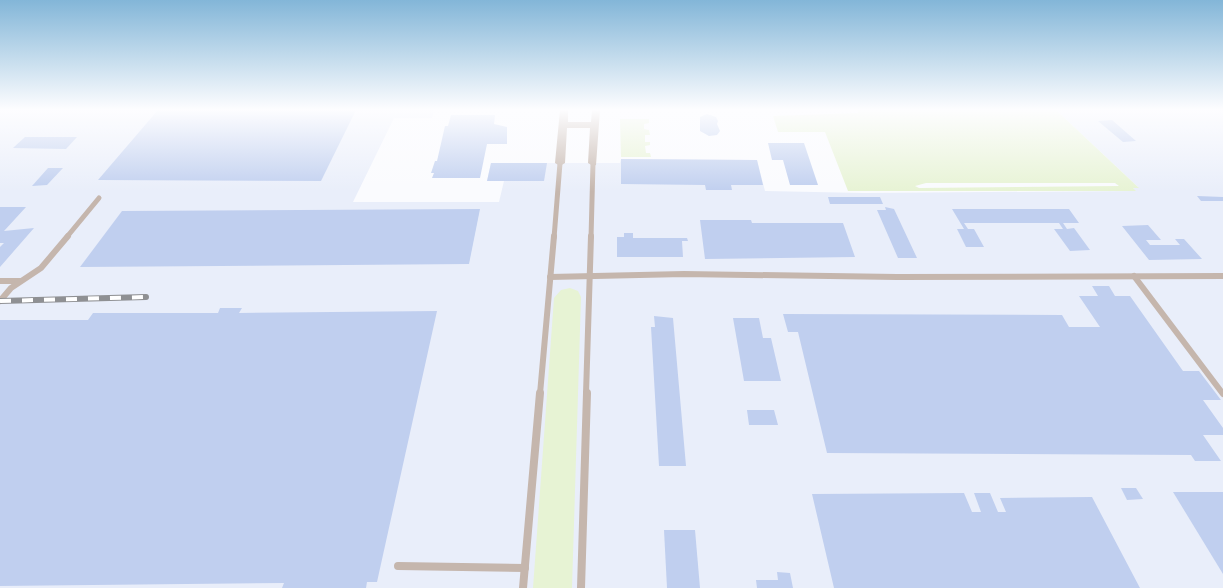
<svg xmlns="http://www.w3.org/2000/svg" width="1223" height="588" viewBox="0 0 1223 588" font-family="'Fira Sans Condensed',sans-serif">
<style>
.built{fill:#e9eefa}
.green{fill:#e7f3d4;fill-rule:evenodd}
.building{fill:#c0cfef}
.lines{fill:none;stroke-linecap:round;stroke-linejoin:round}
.lane-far2{stroke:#c5b6ad;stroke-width:5}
.lane-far1{stroke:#c5b6ad;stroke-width:6}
.lane{stroke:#c5b6ad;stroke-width:8}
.street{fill:#c5b6ad;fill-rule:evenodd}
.rail-casing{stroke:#8f9093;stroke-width:6}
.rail{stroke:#fff;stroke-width:4;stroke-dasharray:11;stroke-linecap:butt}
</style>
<rect width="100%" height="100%" fill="#fafbfe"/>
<!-- built -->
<path class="built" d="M0,110H434L432,118H394L353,202H499L504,181H487L491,163H620L621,159L757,160L765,191L864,193L1135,191L1133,188L1138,187L1056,110H1223V588H0Z"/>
<!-- green -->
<g class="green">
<path d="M858,110H1056L1139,188H1133L1136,191H848L825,132H778L773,116L858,113ZM926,183H1115L1119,186L919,188L915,186Z"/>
<path d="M620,119H649V123L644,124V129L649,130L650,135H645V142H650V145L645,146L646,153H650L651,157H621Z"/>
<path d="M570,288L578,291L581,297L572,588H533L554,298L561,290Z"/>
</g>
<!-- building -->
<g class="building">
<path d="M158,110H356L321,181L98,180Z"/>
<path d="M707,114L716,117L718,121L717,124L720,131L717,135L709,136L700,131V117Z"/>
<path d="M451,115H495L494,124L507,127V144H487L480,178H432L434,173H431L435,161H437L445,126H448Z"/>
<path d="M1112,120L1136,141L1123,142L1098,121Z"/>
<path d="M25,137H77L66,149L13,148Z"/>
<path d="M768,143H804L818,185H790L783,160H772Z"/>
<path d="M621,159L757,160L763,185H731L732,190H706L705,185L621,184Z"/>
<path d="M491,163H547L544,181H487Z"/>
<path d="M48,168H63L47,185L32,186Z"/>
<path d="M1197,196L1223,197V201H1201Z"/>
<path d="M828,197H880L883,204H830Z"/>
<path d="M0,207H26L4,231L34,228L0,267V247L4,243H0Z"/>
<path d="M885,207L894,209L917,258H898L877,210H886Z"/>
<path d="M480,209L469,264L80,267L122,211Z"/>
<path d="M952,209H1069L1079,223H1063L1067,229L1074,228L1090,250L1070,251L1054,229H1063L1059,223H964L968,229H974L984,247H966L957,229H964Z"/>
<path d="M700,220H751L752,223H843L855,257L705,259Z"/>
<path d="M1148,225L1161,240H1146L1150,245H1180L1175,239H1184L1202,259L1149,260L1122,226Z"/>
<path d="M624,233H633V238H687L688,241H682L683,257H617V237H624Z"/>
<path d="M1092,286H1109L1115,296H1130L1183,371H1199L1221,400H1203L1223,428V435H1203L1221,461H1195L1191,455L827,453L798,332H788L783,314L1062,315L1069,327H1100L1079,296H1098Z"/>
<path d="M220,308H242L239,313L437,311L377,582H367L366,588H282L284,583L0,586V320H88L93,313H218Z"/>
<path d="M654,316L673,318L686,466H659L651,327H655Z"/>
<path d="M733,318H759L763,338H771L781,381H744Z"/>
<path d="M747,410H774L778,425H749Z"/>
<path d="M1121,488H1136L1143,499L1127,500Z"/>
<path d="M1173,492H1223V574Z"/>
<path d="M964,493L972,512H981L974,493H990L998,512H1006L1000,498L1092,497L1140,588H834L812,494Z"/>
<path d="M664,530H695L700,588H667Z"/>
<path d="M777,572L790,573L793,588H757L756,580H778Z"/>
</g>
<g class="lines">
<!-- lane-far2 -->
<g class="lane-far2">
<path d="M66,238L99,198"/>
<path d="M554,238L560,163"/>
<path d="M591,238L593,163"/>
</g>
<!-- lane-far1 -->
<g class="lane-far1">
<path d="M1134,276L1223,394"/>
<path d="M550,277L684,274L897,277L1223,276"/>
<path d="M0,281H20"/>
<path d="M0,301L11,288L41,268L68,236"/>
<path d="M540,394L554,236"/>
<path d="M586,394L591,236"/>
</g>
<!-- lane -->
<g class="lane">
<path d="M398,566L525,568"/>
<path d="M523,588L540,393"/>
<path d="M581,588L587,393"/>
</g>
<!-- street -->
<path class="street" d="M560,110H568V122H591L592,110H600L596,165L593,166L588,163L590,128H567L565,163L560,166L555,163Z"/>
<!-- rail casing -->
<g class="rail-casing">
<path id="rail" d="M0,301L146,297"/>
</g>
<!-- rail -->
<use href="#rail" class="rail"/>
</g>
<!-- sky -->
<linearGradient id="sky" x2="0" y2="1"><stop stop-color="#83b6d8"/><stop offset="0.57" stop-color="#fdfdff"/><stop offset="1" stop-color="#fdfdff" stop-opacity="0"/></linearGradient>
<rect width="1223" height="192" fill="url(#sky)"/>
</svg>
